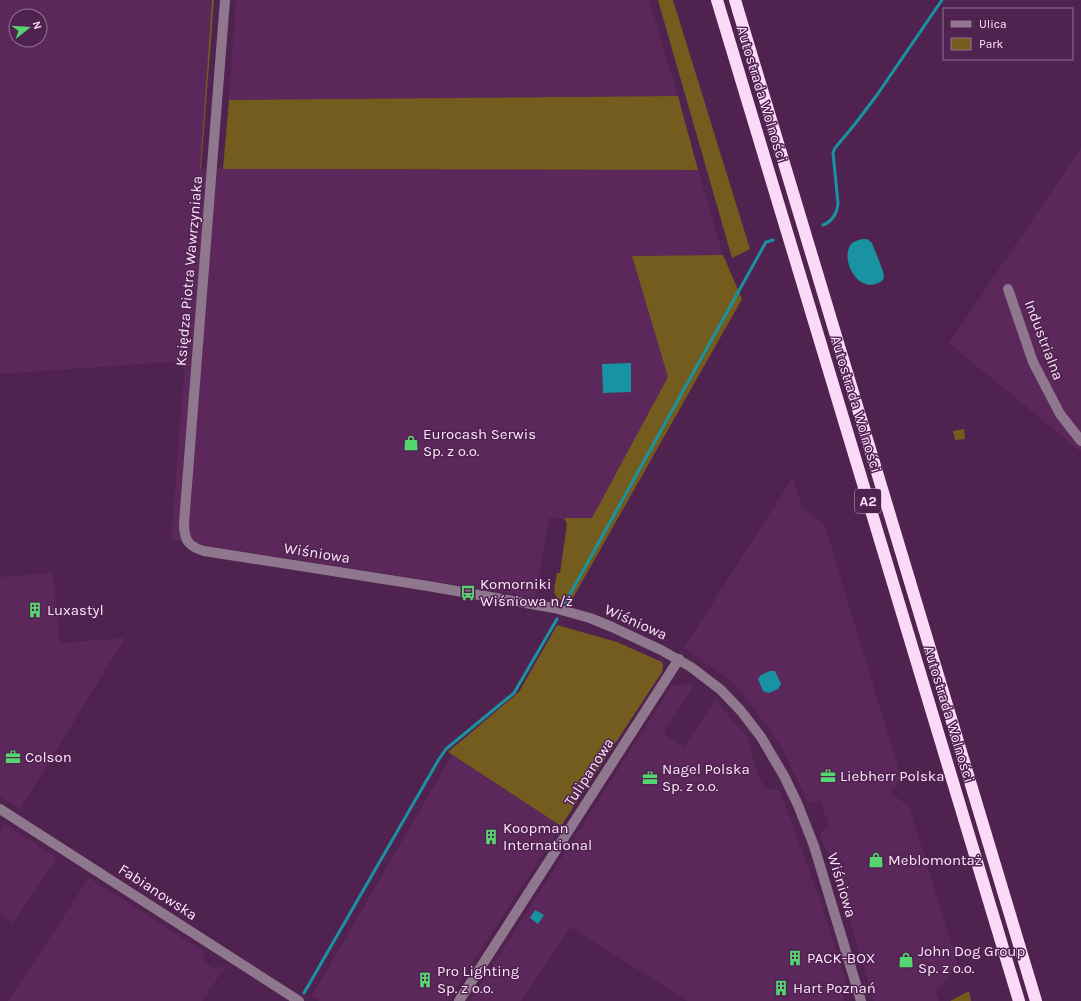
<svg xmlns="http://www.w3.org/2000/svg" width="1081" height="1001" viewBox="0 0 1081 1001" font-family="Karla,sans-serif">
<style>
.built{fill:#5c285c;fill-rule:evenodd}
.green{fill:#745c1e}
.water{fill:#1993a2}
.lines{fill:none;stroke-linecap:round;stroke-linejoin:round}
.stream{stroke:#1993a2;stroke-width:3}
.minor{stroke:#8f788d;stroke-width:10}
.highway{stroke:#fbd9f9;stroke-width:12}
.labels{text-anchor:middle;stroke-width:3;stroke-linejoin:round;paint-order:stroke}
.shield{fill:#50224f;stroke:#c8aac7;stroke-width:1}
.shield-label{font-size:14px;font-weight:bold;fill:#fce5fb}
.street-label{font-size:15px;fill:#fce5fb;stroke:#50224f}
.poi-label{font-size:15px;fill:#fce5fb;stroke:#50224f;text-anchor:start}
</style>
<rect width="100%" height="100%" fill="#50224f"/>
<!-- built -->
<g class="built">
<path d="M0,0H212L200,169L698,170L723,255L632,256L669,377L592,518H549L535,598L441,582L171,540L185,361L0,374ZM16,16H40V40H16Z"/>
<path d="M236,0H649L678,96L229,100Z"/>
<path d="M1081,148V451H1080L949,343Z"/>
<path d="M793,477L802,508L824,523L901,777L890,793L909,806L958,966L936,992L939,1001H874L836,878L845,863L826,850L820,833L829,825L820,801L812,802L807,800L782,748L756,711L731,680L684,648Z"/>
<path d="M53,573L60,643L125,638L20,809L0,796V577Z"/>
<path d="M695,684L663,734L684,747L715,700L748,738L757,773L765,788L780,791L820,900L847,986L842,994L844,1001H688L570,927L521,1001H470L672,685Z"/>
<path d="M452,755L561,826L448,1001H320L312,996Z"/>
<path d="M5,824L57,858L13,923L0,915V832Z"/>
<path d="M89,878L203,951L205,963L214,969L226,965L202,1001H8Z"/>
</g>
<!-- green -->
<g class="green">
<path d="M212,0H214L201,169H200Z"/>
<path d="M658,0H673L750,249L732,258Z"/>
<path d="M678,96L698,170L223,169L229,100Z"/>
<path d="M723,255L742,299L570,603C549,598 554,591 557,573H560L567,524L564,518H592L668,377L632,256Z"/>
<path d="M964,429L965,439L955,440L953,431Z"/>
<path d="M557,625L617,642L662,662L663,665L662,672L561,826L448,752L519,692Z"/>
<path d="M969,991L971,1001H950Z"/>
</g>
<!-- water -->
<g class="water">
<path d="M863,239H867L872,243L883,271L884,276L883,280C860,298 839,260 851,244C854,241 859,240 863,239Z"/>
<path d="M631,363V392L603,393L602,364Z"/>
<path d="M770,671H775L781,684L778,689L769,693L763,691L758,679L761,675Z"/>
<path d="M535,910L544,915L538,924L530,918Z"/>
</g>
<g class="lines">
<!-- stream -->
<g class="stream">
<path d="M823,225C833,221 837,214 838,203L833,153L835,148L855,124L877,95L942,0"/>
<path d="M565,603L766,242L773,240"/>
<path d="M304,993L439,759L446,749L514,693L557,619"/>
</g>
<!-- minor -->
<g class="minor">
<path d="M225,0L184,523C184,539 187,546 204,551L428,586L554,608L590,618L612,627L661,650L691,667L721,690L741,711L761,737L784,776L798,805L814,846L861,1001"/>
<path d="M1008,289L1033,362L1060,414L1081,441"/>
<path d="M0,809L299,1001"/>
<path d="M459,1001L679,659"/>
</g>
<!-- highway -->
<g class="highway">
<path d="M717,0L1019,1001"/>
<path d="M735,0L1036,1001"/>
</g>
</g>
<!-- icons -->
<defs>
<g id="shop-bare" transform="scale(1.2)"><path d="M-5-2.5h2.3a2.7 3.5 0 0 1 5.4 0H5L5.5 6h-11ZM-1.5-2.5h3a1.5 2.3 0 0 0-3 0Z" fill="#56d671" stroke="#50224f" stroke-width="2.5" paint-order="stroke"/></g>
<g id="bus-bare" transform="scale(1.2)"><path d="M-5-6H5V4H4V6H2V4H-2V6H-4V4H-5ZM-3.5-4V0h7V-4ZM-3.5 1.2v1.5H-2V1.2ZM2 1.2v1.5H3.5V1.2Z" fill="#56d671" stroke="#50224f" stroke-width="2.5" paint-order="stroke"/></g>
<g id="building-bare" transform="scale(1.2)"><path d="M-4-6H4V6H1V3H-1V6H-4ZM-2.5-4.3h1.7v1.8h-1.7ZM.8-4.3h1.7v1.8H.8ZM-2.5-1h1.7V.8h-1.7ZM.8-1h1.7V.8H.8Z" fill="#56d671" stroke="#50224f" stroke-width="2.5" paint-order="stroke"/></g>
<g id="office-bare" transform="scale(1.2)"><path d="M-6-3h4V-5.5h4V-3h4V5H-6ZM-1-4.5V-3h2v-1.5ZM-6 0V1H6V0Z" fill="#56d671" stroke="#50224f" stroke-width="2.5" paint-order="stroke"/></g>
</defs>
<g fill-rule="evenodd">
<use href="#shop-bare" x="411" y="443"/>
<use href="#bus-bare" x="468" y="593"/>
<use href="#building-bare" x="35" y="610"/>
<use href="#office-bare" x="13" y="757"/>
<use href="#office-bare" x="828" y="776"/>
<use href="#office-bare" x="650" y="778"/>
<use href="#building-bare" x="491" y="837"/>
<use href="#shop-bare" x="876" y="860"/>
<use href="#building-bare" x="795" y="958"/>
<use href="#shop-bare" x="906" y="960"/>
<use href="#building-bare" x="425" y="980"/>
<use href="#building-bare" x="781" y="988"/>
</g>
<g class="labels">
<!-- shield labels -->
<rect class="shield" x="855" y="489" width="26" height="24" rx="3"/>
<g class="shield-label">
<text x="868" y="506">A2</text>
</g>
<!-- street labels -->
<g class="street-label">
<text transform="translate(762 94) rotate(73)" y="5">Autostrada Wolności</text>
<text transform="translate(189 271) rotate(-85)" y="5">Księdza Piotra Wawrzyniaka</text>
<text transform="translate(1044 340) rotate(69)" y="5">Industrialna</text>
<text transform="translate(856 404) rotate(73)" y="5">Autostrada Wolności</text>
<text transform="translate(317 553) rotate(9)" y="5">Wiśniowa</text>
<text transform="translate(636 622) rotate(24)" y="5">Wiśniowa</text>
<text transform="translate(949 714) rotate(73)" y="5">Autostrada Wolności</text>
<text transform="translate(589 772) rotate(-57)" y="5">Tulipanowa</text>
<text transform="translate(842 885) rotate(73)" y="5">Wiśniowa</text>
<text transform="translate(158 892) rotate(33)" y="5">Fabianowska</text>
</g>
<!-- poi labels -->
<g class="poi-label">
<text x="423" y="439">Eurocash Serwis<tspan x="423" dy="17">Sp. z o.o.</tspan></text>
<text x="480" y="589">Komorniki<tspan x="480" dy="17">Wiśniowa n/ż</tspan></text>
<text x="47" y="615">Luxastyl</text>
<text x="25" y="762">Colson</text>
<text x="662" y="774">Nagel Polska<tspan x="662" dy="17">Sp. z o.o.</tspan></text>
<text x="840" y="781">Liebherr Polska</text>
<text x="503" y="833">Koopman<tspan x="503" dy="17">International</tspan></text>
<text x="888" y="865">Meblomontaż</text>
<text x="918" y="956">John Dog Group<tspan x="918" dy="17">Sp. z o.o.</tspan></text>
<text x="807" y="963">PACK-BOX</text>
<text x="437" y="976">Pro Lighting<tspan x="437" dy="17">Sp. z o.o.</tspan></text>
<text x="793" y="993">Hart Poznań</text>
</g>
</g>
<!-- legend -->
<rect x="943" y="8" width="130" height="52" fill="#50224f" stroke="#957094"/>
<rect x="951" y="21" width="20" height="6" fill="#8f788d" stroke="#957094"/>
<text x="979" y="28" font-size="12" fill="#fce5fb">Ulica</text>
<rect x="951" y="38" width="20" height="12" fill="#745c1e" stroke="#957094"/>
<text x="979" y="48" font-size="12" fill="#fce5fb">Park</text>
<!-- north arrow -->
<g transform="translate(28 28) rotate(73)"><circle r="19" fill="#50224f" stroke="#957094"/>
<path d="M0-3L7 15L0 10L-7 15Z" fill="#56d671"/>
<text y="-6" font-size="11" font-weight="bold" text-anchor="middle" fill="#fce5fb">N</text>
</g>
</svg>
